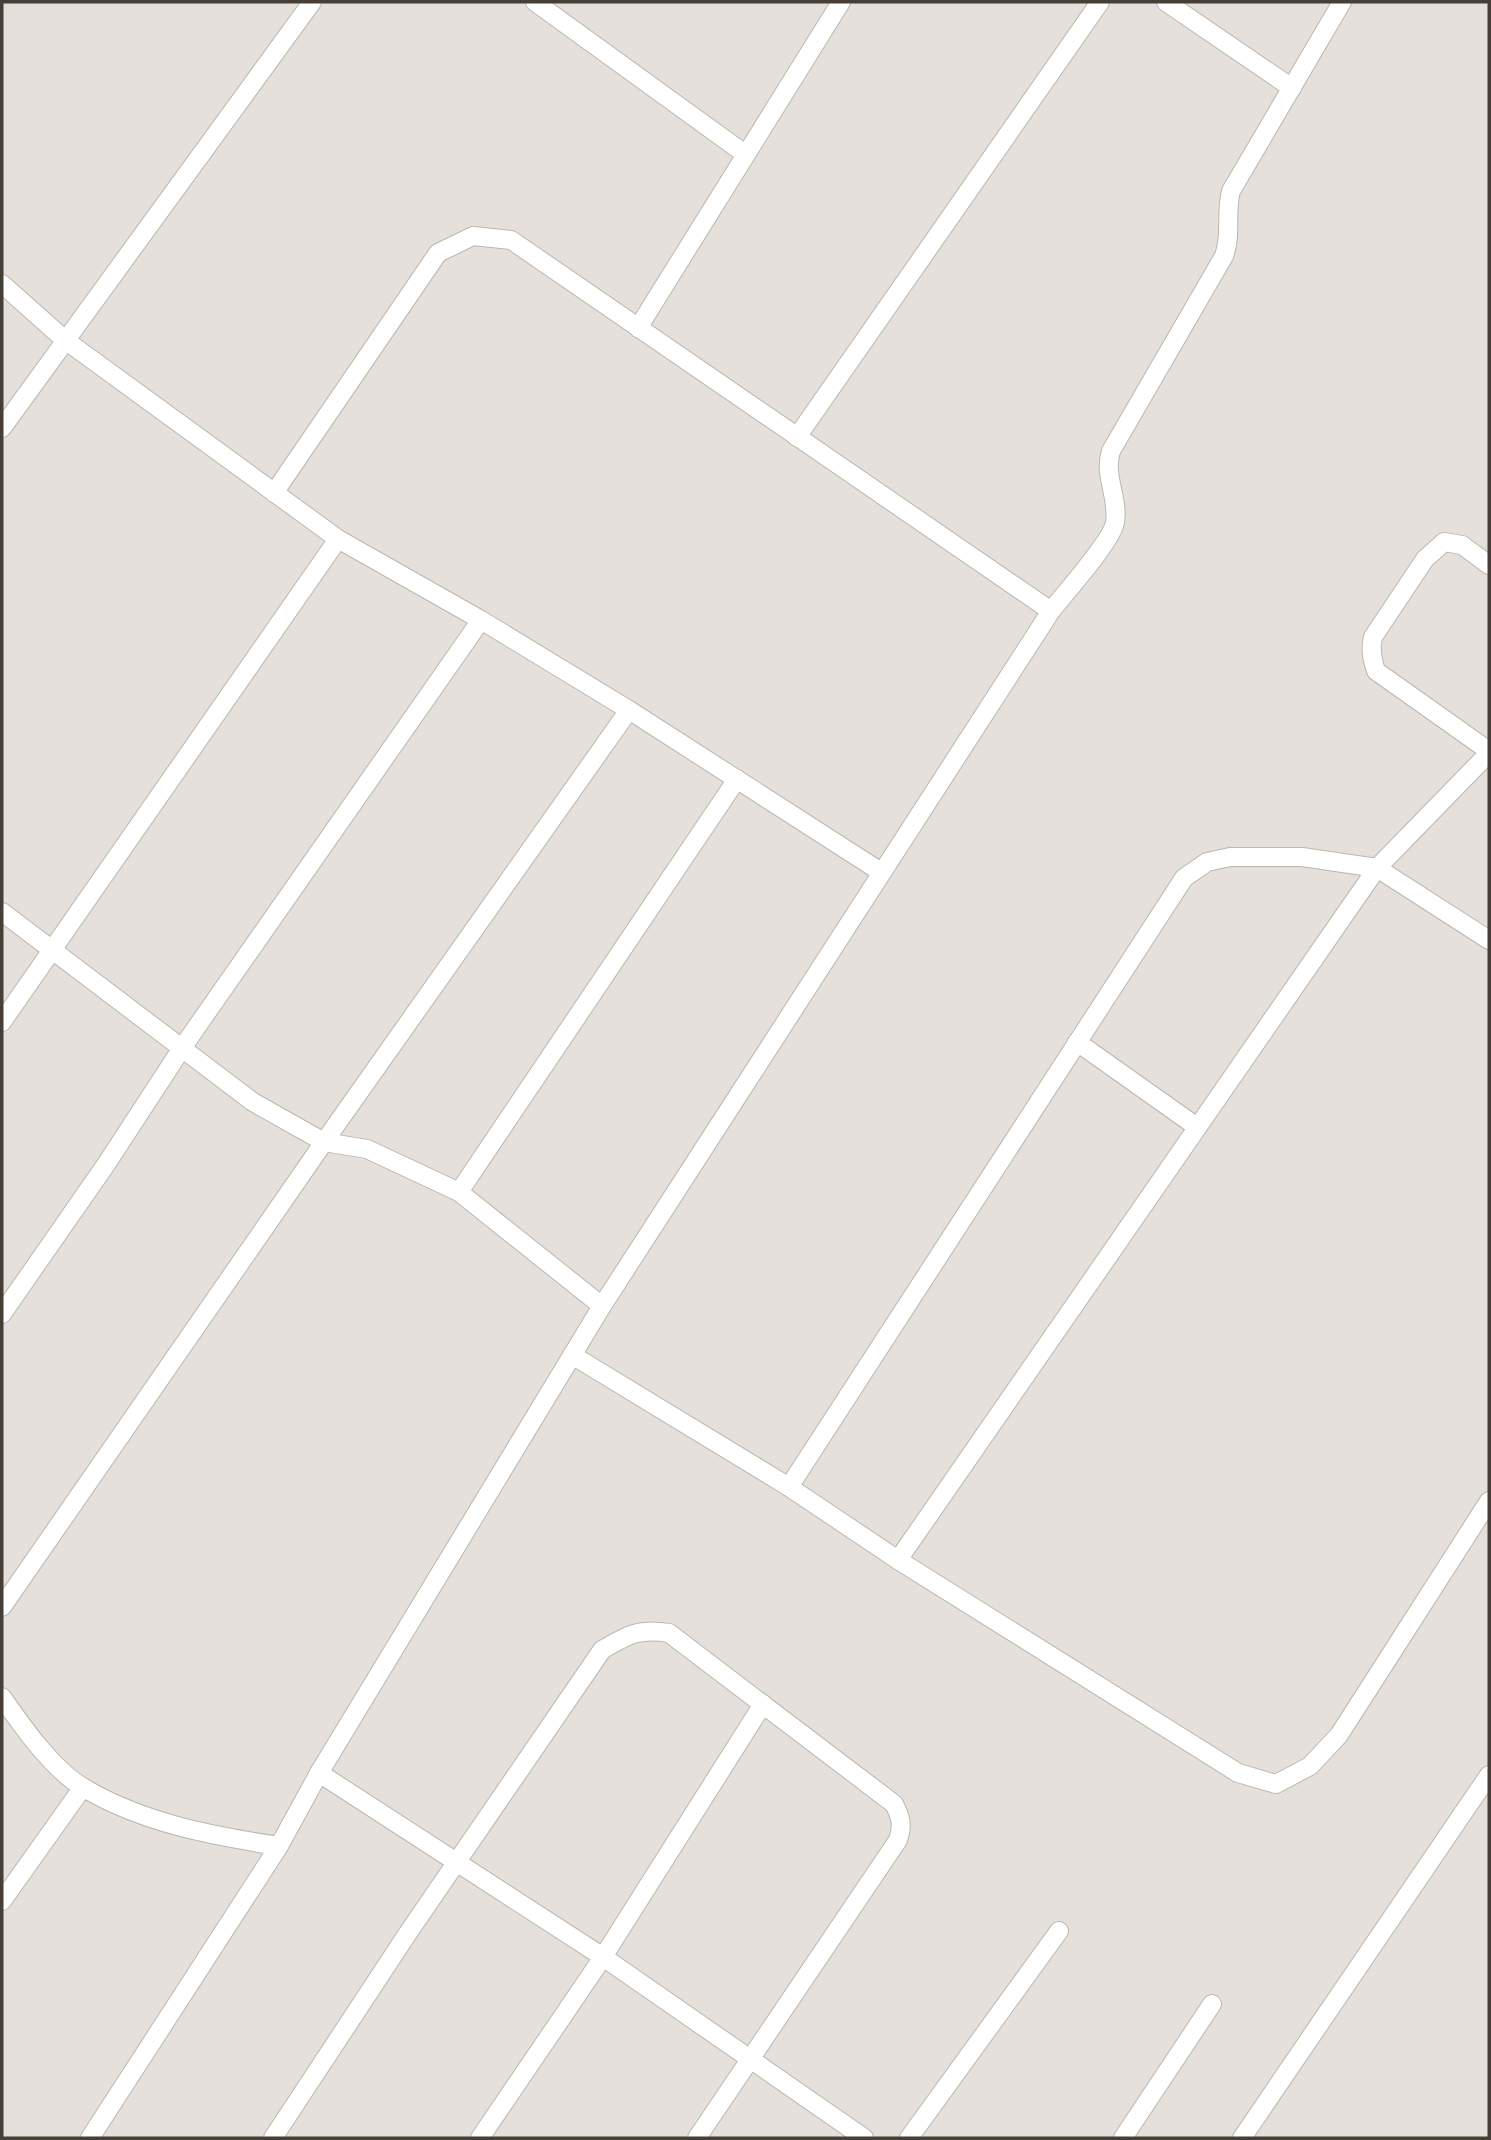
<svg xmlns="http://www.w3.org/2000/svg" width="1491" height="2140" viewBox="0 0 1491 2140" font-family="'DM Sans',sans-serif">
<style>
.industrial{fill:#e5e0dc}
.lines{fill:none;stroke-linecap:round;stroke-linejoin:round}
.service-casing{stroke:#bdb6ab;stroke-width:20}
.service{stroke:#fff;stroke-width:18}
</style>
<rect width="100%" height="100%" fill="#f2efe8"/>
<!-- industrial -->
<rect class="industrial" x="2" y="2" width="1487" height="2136"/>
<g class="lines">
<!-- service casing -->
<g class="service-casing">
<g id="service">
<path d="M535,2L745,154"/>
<path d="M1166,2L1292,88"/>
<path d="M2,284L65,340L338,539L481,620L629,710L881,872"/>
<path d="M638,328L841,2"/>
<path d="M2,428L312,2"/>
<path d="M797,437L1100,2"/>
<path d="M274,493L438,253L473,236L511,240L1051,611"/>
<path d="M1489,565L1462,545L1444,542L1425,559L1373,637C1370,649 1372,659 1376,671L1489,751"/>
<path d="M2,912L253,1102L324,1142L367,1149L459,1192L602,1306"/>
<path d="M2,1022L338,539"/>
<path d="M1077,1042L1197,1127"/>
<path d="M459,1192L737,779"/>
<path d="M2,1314L107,1163L182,1048L481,620"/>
<path d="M572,1355L789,1487L898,1560L1238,1773L1276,1784L1310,1766L1339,1735L1489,1501"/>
<path d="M789,1487L1184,878L1207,862L1230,857H1302L1377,868L1489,940"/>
<path d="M898,1560L1377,868L1489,753"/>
<path d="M2,1607L324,1142L629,710"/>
<path d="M2,1697C22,1726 53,1770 84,1788C143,1823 213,1836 279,1846"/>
<path d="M319,1773L603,1957L864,2138"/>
<path d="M2,1901L83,1787"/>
<path d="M90,2138L279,1846L319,1773L602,1306L1051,611C1064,594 1113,540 1115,522C1119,498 1103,475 1111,451L1224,256C1232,235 1225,213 1231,191L1342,2"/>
<path d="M273,2138L408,1933L602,1650C627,1635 639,1628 669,1633L894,1804C901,1817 903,1826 898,1840L697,2138"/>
<path d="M480,2138L603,1957L763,1704"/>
<path d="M909,2138L1059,1931"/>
<path d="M1123,2138L1212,2004"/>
<path d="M1242,2138L1489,1775"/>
</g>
</g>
<!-- service -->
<use href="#service" class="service"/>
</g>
<!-- border -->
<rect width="1491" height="2140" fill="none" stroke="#453f37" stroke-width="7"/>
</svg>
